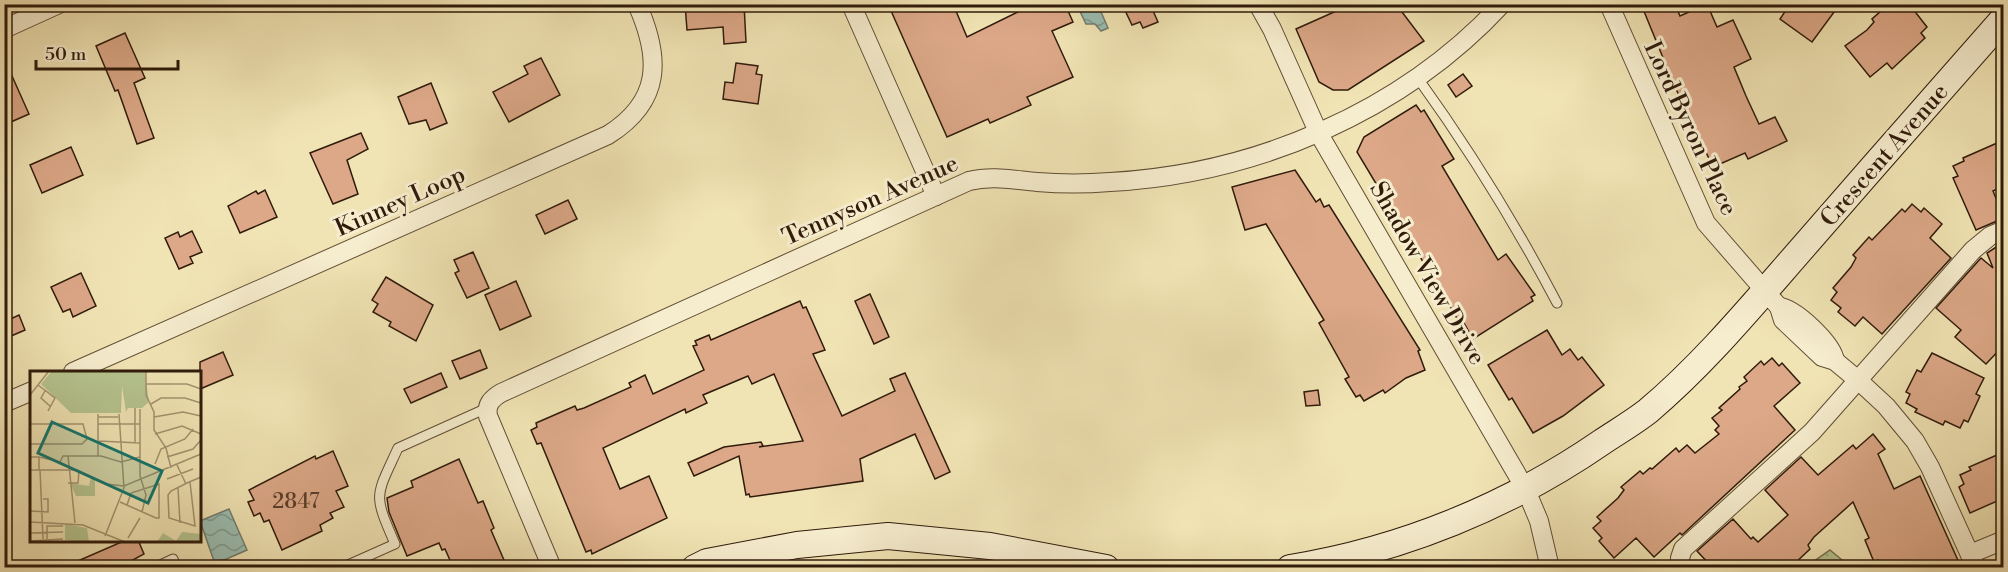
<svg xmlns="http://www.w3.org/2000/svg" width="2008" height="572" viewBox="0 0 2008 572" font-family="'Libre Bodoni',serif">
<style>
.grass{fill:url(#grass-dots);stroke:#73704e;stroke-width:1.5}
.water{fill:url(#water-waves);stroke:#707d6f;stroke-width:1.5}
.building{fill:#dca888;stroke:#301b0b;stroke-width:1.5}
.lines{fill:none;stroke-linecap:round;stroke-linejoin:round}
.lane-casing{stroke:#604d35;stroke-width:11}
.street-casing{stroke:#604d35;stroke-width:20}
.secondary-casing{stroke:#301b0b;stroke-width:28}
.lane{stroke:#f6edce;stroke-width:9}
.street{stroke:#f6edce;stroke-width:18}
.secondary{stroke:#f6edce;stroke-width:26}
.labels{text-anchor:middle;stroke-width:6;stroke-linejoin:round;paint-order:stroke}
.number-label{font-size:21px;fill:#5b3e2a}
.street-label{font-size:24px;fill:#301b0b;stroke:#f6edce}
.inset-road{fill:none;stroke:#a49470;stroke-width:1.5}
.view{fill:#0f766e;fill-opacity:0.15;stroke:#0f766e;stroke-width:3}
.inset-edge{fill:none;stroke:#301b0b;stroke-width:3}
</style>
<defs>
<pattern id="grass-dots" width="8" height="8" patternUnits="userSpaceOnUse" patternTransform="scale(1.5)"><rect width="8" height="8" fill="#b6c590"/><path d="M2 2h.1M6 6h.1" fill="none" stroke="#9da97b" stroke-width="1.8" stroke-linecap="round"/></pattern>
<pattern id="water-waves" width="16" height="10" patternUnits="userSpaceOnUse" patternTransform="scale(1.5)"><rect width="16" height="10" fill="#9bbeb2"/><path d="M0 5q4-4 8 0t8 0" fill="none" stroke="#7f9a8f"/></pattern>
</defs>
<rect width="100%" height="100%" fill="#f1e4b4"/>
<filter id="stains"><feTurbulence type="fractalNoise" baseFrequency=".00333" numOctaves="4"/><feColorMatrix values="0 0 0 0 .2 0 0 0 0 .09 0 0 0 0 .02 0 0 0 .5 -.17"/></filter>
<radialGradient id="worn" r=".72"><stop offset=".6" stop-color="#630" stop-opacity="0"/><stop offset="1" stop-color="#630" stop-opacity=".3"/></radialGradient>
<!-- grass -->
<path class="grass" d="M1830,550L1847,564V567H1813V562Z"/>
<!-- water -->
<g class="water">
<path d="M1077,5H1098L1108,28L1101,31L1095,24H1086Z"/>
<path d="M229,509L247,550L215,564L200,521Z"/>
</g>
<!-- building -->
<g class="building">
<path d="M685,4H744L746,42L724,44L723,27L687,30Z"/>
<path d="M888,4H953L967,37L1034,4H1065L1073,22L1052,31L1073,77L1027,97L1031,105L990,123L988,119L947,137Z"/>
<path d="M1122,4H1150L1158,22L1143,28L1140,22L1132,25Z"/>
<path d="M1352,4H1396L1424,41L1348,90H1333L1319,82L1296,29Z"/>
<path d="M1641,4H1675L1680,16L1707,4L1717,27L1733,20L1751,59L1734,67L1746,96L1759,124L1775,117L1787,141L1748,159L1745,153L1713,167L1675,87Z"/>
<path d="M1790,4H1840L1812,42L1780,19Z"/>
<path d="M1889,4H1909L1927,27L1921,33L1925,38L1892,69L1887,63L1870,77L1845,46L1867,30L1874,22L1872,19Z"/>
<path d="M125,33L145,78L134,83L154,138L137,144L118,90L115,91L96,46Z"/>
<path d="M4,58L29,114L4,125Z"/>
<path d="M541,58L560,95L509,122L493,92L528,74L524,66Z"/>
<path d="M736,63L758,66L756,74L762,75L758,104L723,99L725,82L733,83Z"/>
<path d="M1463,74L1472,86L1456,97L1448,85Z"/>
<path d="M431,83L447,123L430,130L426,120L409,124L398,97Z"/>
<path d="M1416,105L1421,112L1424,110L1454,159L1442,166L1498,260L1506,254L1535,295L1531,297L1533,301L1473,339L1464,323L1461,325L1357,152L1364,137Z"/>
<path d="M361,133L368,149L347,160L358,194L333,204L310,153Z"/>
<path d="M2004,140V186L1993,191L2004,218L1976,230L1953,178L1958,176L1953,166L1964,161L1963,158Z"/>
<path d="M71,147L83,175L42,193L30,165Z"/>
<path d="M1295,170L1316,202L1320,199L1324,207L1329,205L1420,350L1418,351L1425,370L1406,378L1385,393L1383,390L1364,401L1360,395L1356,397L1345,379L1349,377L1319,323L1324,320L1266,224L1245,230L1232,187Z"/>
<path d="M265,190L277,217L240,233L228,206L256,191L258,194Z"/>
<path d="M568,200L577,219L545,234L536,215Z"/>
<path d="M1912,204L1921,212L1924,208L1942,224L1930,238L1951,258L1882,334L1863,317L1855,326L1838,312L1841,308L1831,300L1837,292L1833,288L1851,267L1856,258L1853,255L1869,237L1872,240L1902,209L1905,212Z"/>
<path d="M192,231L202,252L190,257L193,263L179,269L165,238L178,232L180,237Z"/>
<path d="M2004,242V345L1986,364L1955,337L1961,330L1936,308L1981,258L1993,268L1987,253Z"/>
<path d="M473,252L489,288L467,298L455,273L459,271L454,260Z"/>
<path d="M81,273L96,306L73,317L70,309L63,312L51,287Z"/>
<path d="M386,277L433,305L416,341L389,326L391,322L373,312L378,304L372,300Z"/>
<path d="M516,281L531,316L500,330L485,295Z"/>
<path d="M870,294L889,337L874,344L855,301Z"/>
<path d="M800,301L803,308L806,307L825,350L813,354L842,416L895,391L890,379L905,373L950,472L935,479L915,434L860,459L863,481L750,497L749,494L746,495L739,456L694,476L688,463L724,447L761,442L763,446L759,447L803,441L774,374L752,384L748,376L703,395L707,403L686,413L685,409L603,448L620,489L649,476L667,518L592,554L591,550L586,552L541,443L537,444L531,430L537,427L536,423L575,406L577,410L584,408L631,387L629,383L645,375L653,394L704,370L693,346L697,345L695,341L709,335L711,340Z"/>
<path d="M19,315L25,330L4,339V322Z"/>
<path d="M1547,330L1562,355L1570,349L1578,360L1582,357L1604,385L1563,416L1533,433L1512,398L1509,400L1488,365Z"/>
<path d="M480,350L487,368L460,379L452,361Z"/>
<path d="M223,352L233,375L200,389V362Z"/>
<path d="M1932,353L1984,378L1976,394L1980,396L1968,422L1964,420L1960,428L1945,421L1943,425L1915,412L1917,409L1906,403L1910,394L1906,392L1917,370L1921,372Z"/>
<path d="M1772,358L1779,366L1782,363L1800,383L1774,406L1795,430L1682,535L1680,533L1654,557L1636,538L1614,558L1599,541L1602,538L1593,528L1601,521L1597,517L1618,498L1624,490L1621,487L1640,471L1643,474L1650,468L1652,469L1676,448L1679,452L1687,445L1695,453L1719,434L1715,430L1719,426L1712,418L1722,410L1719,408L1740,389L1739,387L1747,381L1744,377L1761,361L1764,365Z"/>
<path d="M441,373L447,387L411,403L404,389Z"/>
<path d="M1318,390L1320,405L1306,406L1304,392Z"/>
<path d="M1873,434L1885,449L1878,454L1894,489L1920,476L1961,567H1881L1878,560L1874,562L1865,540L1869,538L1853,502L1814,537L1808,545L1810,549L1793,565L1790,562L1783,567H1712L1697,551L1733,519L1751,539L1753,537L1758,542L1788,515L1765,490L1801,457L1818,475L1853,445L1856,449Z"/>
<path d="M333,451L348,486L336,491L344,507L330,513L333,518L320,525L322,531L282,550L269,520L264,522L260,513L254,516L248,502L254,500L249,490L315,456L316,459Z"/>
<path d="M2004,452V498L1970,513L1959,487L1964,484L1960,475L1971,470L1969,467Z"/>
<path d="M459,459L478,503L483,501L494,528L491,530L507,567H453L445,549L442,550L439,543L407,556L389,512L387,498L413,487L411,481Z"/>
<path d="M126,540H138L144,554L120,567H64Z"/>
</g>
<g class="lines">
<!-- lane casing -->
<g class="lane-casing">
<g id="lane">
<path d="M1417,77C1469,149 1516,225 1557,303"/>
<path d="M154,568L173,559L177,568"/>
<path d="M341,568L395,544C373,493 375,498 398,448L487,408"/>
</g>
</g>
<!-- street casing -->
<g class="street-casing">
<g id="street">
<path d="M851,4L936,196"/>
<path d="M1258,4L1272,29L1319,134L1526,490L1539,521L1550,568"/>
<path d="M1609,4L1706,223L1779,307L1783,320L1822,357L1835,361L1859,381L1886,406L1915,441L1930,467L1976,568"/>
<path d="M4,29L59,4"/>
<path d="M1779,307C1795,308 1833,344 1835,361"/>
<path d="M73,372L608,135C662,101 661,58 637,4"/>
<path d="M4,403L32,391"/>
<path d="M1970,554L2004,540"/>
<path d="M552,568L488,416C486,405 491,399 501,393L969,181C992,175 1014,180 1037,182C1061,184 1086,184 1110,182C1256,174 1402,112 1502,4"/>
<path d="M1680,568V558L1683,549L1812,432L1973,250L1990,236L2004,230"/>
</g>
</g>
<!-- secondary casing -->
<g class="secondary-casing">
<g id="secondary">
<path d="M695,568L707,562L797,545L888,536L990,546L1106,568"/>
<path d="M1290,568C1402,550 1509,506 1602,442C1617,432 1634,422 1648,411C1706,362 1755,302 1805,245C1871,169 1937,94 2004,18"/>
</g>
</g>
<!-- lane -->
<use href="#lane" class="lane"/>
<!-- street -->
<use href="#street" class="street"/>
<!-- secondary -->
<use href="#secondary" class="secondary"/>
</g>
<g class="labels">
<!-- number labels -->
<g class="number-label">
<text x="296" y="508">2847</text>
</g>
<!-- street labels -->
<g class="street-label">
<text transform="translate(1691 128) rotate(65)" y="8">Lord Byron Place</text>
<text transform="translate(1884 155) rotate(-49)" y="8">Crescent Avenue</text>
<text transform="translate(870 200) rotate(-24)" y="8">Tennyson Avenue</text>
<text transform="translate(400 201) rotate(-24)" y="8">Kinney Loop</text>
<text transform="translate(1428 273) rotate(60)" y="8">Shadow View Drive</text>
</g>
</g>
<!-- overview -->
<g transform="translate(30 371)">
<rect width="171" height="171" fill="#f1e4b4"/>
<path d="M22,0H115L119,31L112,37H98L96,41L92,15L91,42H41L11,13ZM61,106L65,109V125H46L40,112L59,115ZM35,153L57,157L59,171L35,169ZM152,161L171,163V171H127L133,162L146,170Z" fill="#b6c590"/>
<path class="inset-road" d="M116,0V24L124,41V59L136,77L141,97M116,13H157L171,18M8,14L25,27L18,40M15,20L11,27L21,36M0,24L19,0M121,33L131,27H155L171,32M110,38V105L116,124L112,141M68,46H88M124,46L153,41L171,45M0,53H53L57,68L52,73H0M68,53H110M125,63L152,55L171,63M68,70L110,72M105,72V37M68,85V43M9,86L30,91L33,85H38M137,86L163,78L171,69M0,90L1,86H9V99M125,93L131,78L155,68L163,58M147,94L156,113M0,99H47L76,113L94,115L171,83M10,99L13,168M137,108L163,98M160,111L165,155L139,147L138,124L141,120L157,112L171,106M38,112H48L49,100M148,117L150,152M90,131L126,147H129V113L101,122L97,134M0,140L18,141V128H13M0,151L53,154L95,171M45,152L38,85H71L91,91L110,86M0,162L33,161M75,165L94,117L89,43M98,167L110,147M17,168V155H33M0,170L33,168"/>
<path class="view" d="M22,51L132,100L118,132L8,82Z"/>
<rect width="171" height="171" class="inset-edge"/>
</g>
<!-- margin -->
<rect width="2008" height="572" fill="none" stroke="#f1e4b4" stroke-width="24"/>
<rect x="6" y="6" width="1996" height="560" fill="none" stroke="#301b0b" stroke-width="3"/>
<rect x="12" y="12" width="1984" height="548" fill="none" stroke="#301b0b" stroke-width="1.5"/>
<!-- scale -->
<path d="M36 60v9h142v-9" fill="none" stroke="#301b0b" stroke-width="3"/>
<text x="45" y="60" font-size="18" fill="#301b0b" stroke="#f6edce" stroke-width="4.5" paint-order="stroke">50 m</text>
<rect width="100%" height="100%" filter="url(#stains)"/>
<rect width="100%" height="100%" fill="url(#worn)"/>
</svg>
